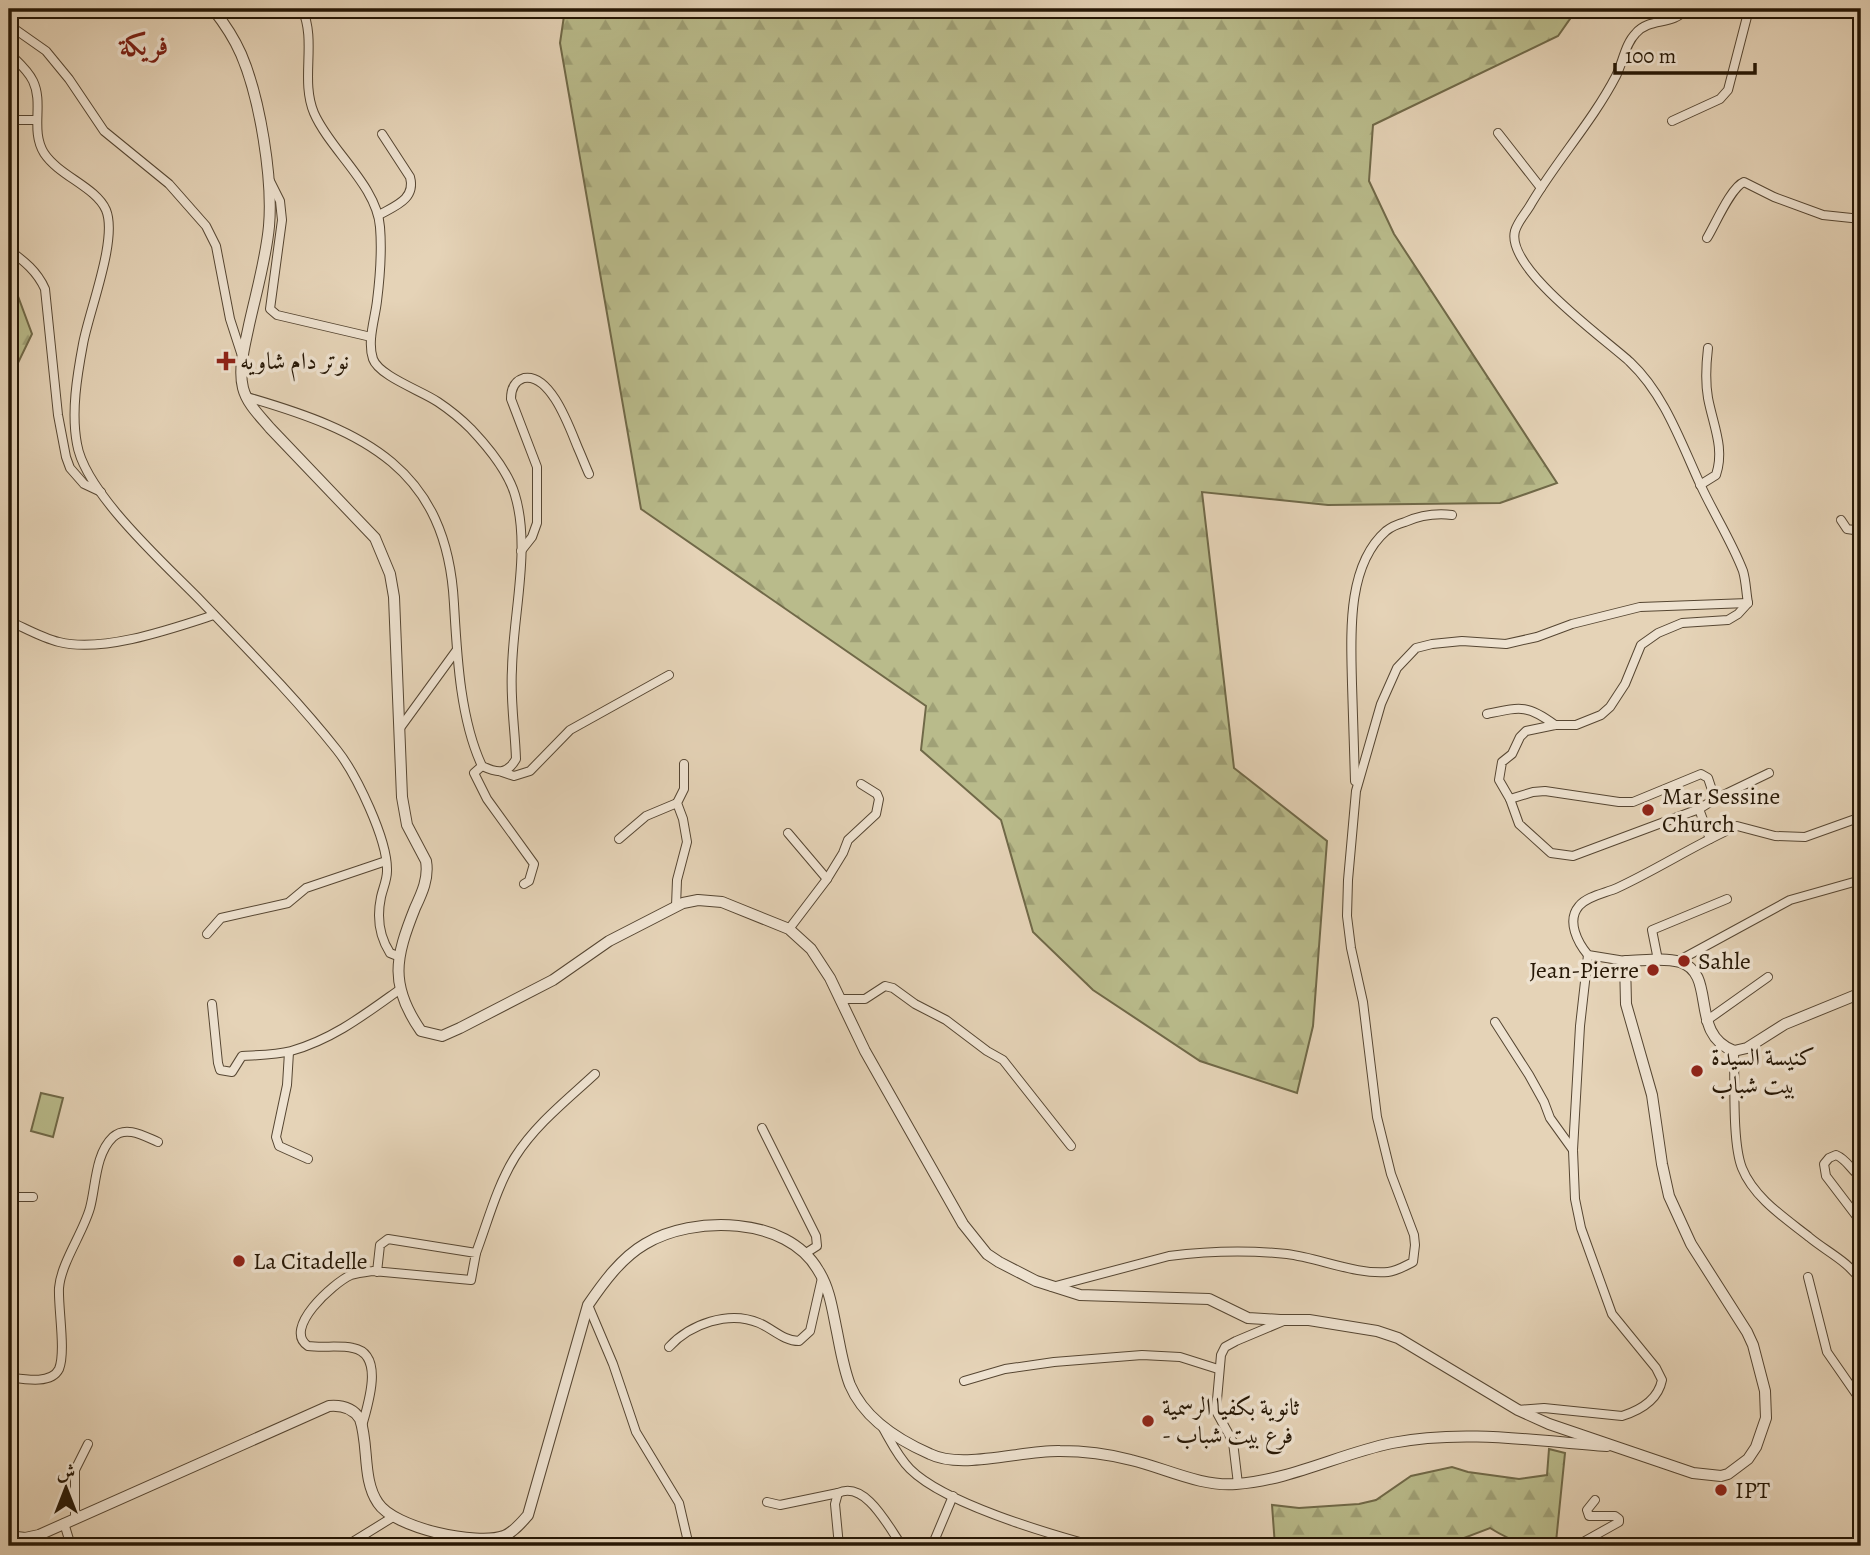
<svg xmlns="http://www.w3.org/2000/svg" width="1870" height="1555" viewBox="0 0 1870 1555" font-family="Alegreya,Amiri,serif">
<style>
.grass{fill:#b9bb8b;stroke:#706948;stroke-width:2}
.forest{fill:url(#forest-firs);stroke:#706948;stroke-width:2}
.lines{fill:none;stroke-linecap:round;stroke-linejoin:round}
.minor-casing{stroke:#564632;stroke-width:10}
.tertiary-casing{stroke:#564632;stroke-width:12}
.minor{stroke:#eee2d0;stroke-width:8}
.tertiary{stroke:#eee2d0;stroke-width:10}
.poi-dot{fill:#8f2418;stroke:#eee2d0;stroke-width:2.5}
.labels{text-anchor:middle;stroke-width:7;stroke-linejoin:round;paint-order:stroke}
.poi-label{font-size:24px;fill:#261705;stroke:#eee2d0;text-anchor:start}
.quarter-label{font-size:28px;font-weight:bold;fill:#7a1f14;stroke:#eee2d0}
</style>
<defs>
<pattern id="forest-firs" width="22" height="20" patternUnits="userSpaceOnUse" patternTransform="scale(1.75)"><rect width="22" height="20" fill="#b9bb8b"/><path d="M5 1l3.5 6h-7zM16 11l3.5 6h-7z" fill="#9fa076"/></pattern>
</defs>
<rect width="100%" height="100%" fill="#e5d3b7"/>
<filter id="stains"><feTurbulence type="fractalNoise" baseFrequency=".00286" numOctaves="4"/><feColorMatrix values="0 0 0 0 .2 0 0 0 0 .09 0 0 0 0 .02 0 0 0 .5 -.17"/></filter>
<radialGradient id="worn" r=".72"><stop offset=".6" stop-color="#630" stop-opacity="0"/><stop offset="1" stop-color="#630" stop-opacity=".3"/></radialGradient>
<!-- grass -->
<path class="grass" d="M41,1093L63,1098L53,1137L31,1131Z"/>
<!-- forest -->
<g class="forest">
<path d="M565,9H1577L1558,36L1373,125L1369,181L1394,234L1557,483L1500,503L1328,505L1202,492L1234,768L1327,841L1313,1026L1297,1093L1200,1061L1093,990L1033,932L1001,820L921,750L926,706L641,509L560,43Z"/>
<path d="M9,272L32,334L16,367L9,362Z"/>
<path d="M1549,1449L1565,1453L1556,1542C1528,1547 1514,1543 1490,1528L1443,1546H1275L1272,1505L1299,1508L1359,1504L1376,1500L1411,1476L1452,1467L1468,1472L1519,1479L1547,1475Z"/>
</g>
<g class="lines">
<!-- minor casing -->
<g class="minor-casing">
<g id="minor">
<path d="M1686,9C1673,26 1650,17 1636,33C1625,44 1623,62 1616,76C1592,122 1557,160 1531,204C1526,213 1518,221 1515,231C1505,268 1605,339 1630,362C1665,395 1681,443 1701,486C1714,514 1732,542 1743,571C1746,581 1746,592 1748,603L1738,614L1728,620L1682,623L1658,633L1641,645L1625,684L1610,707L1601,715L1576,725H1555L1526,731L1520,737L1512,754L1502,762L1499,780L1510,799L1519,824L1551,853L1573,856L1699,809"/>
<path d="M9,25L46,51L69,79L104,131L169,184L206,226L216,246L230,319L242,356"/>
<path d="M9,53C17,61 28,70 33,81C44,104 30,130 44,153C59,176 96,187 106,210C118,239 89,311 83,344C77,376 71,412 77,444C85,493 166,565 201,601C247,649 295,697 337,750C356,774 388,840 387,871C387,880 383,888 381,897C377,916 379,936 390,953L400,957"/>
<path d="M9,120H36"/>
<path d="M1672,121L1720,99L1728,90L1749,9"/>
<path d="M1498,133L1541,188"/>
<path d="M270,181L280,201L282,220L270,309L277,315L371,337"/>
<path d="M379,215C395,206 416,199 410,177L382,134"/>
<path d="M1707,238C1715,225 1731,187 1744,182L1774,197L1823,215L1861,219"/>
<path d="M9,250C24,261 37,271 45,289L58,415L66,457L70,468L84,484L101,492"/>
<path d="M247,397C364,431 447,468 454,604C457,655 460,719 482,766C497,773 507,775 516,759C515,729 510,699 512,669C513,614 531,548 515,495C508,471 488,447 471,429C461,419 450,410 438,402C422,391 379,376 373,359C367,341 375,319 377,301C380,277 382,251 380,227C377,186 330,150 314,113C300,80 317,41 302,9"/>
<path d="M1700,485L1716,475C1725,448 1713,425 1708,398C1705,381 1706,365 1708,348"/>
<path d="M1857,489L1861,498"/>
<path d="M1841,520L1847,529L1861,531"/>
<path d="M521,551L532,537L537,523V467L511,399C511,390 514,381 524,378C551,373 570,429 578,448C582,457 585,465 589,474"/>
<path d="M9,621C25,628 42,638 59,642C103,653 171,629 214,615"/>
<path d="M1487,714C1520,707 1527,704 1555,725"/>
<path d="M400,728L456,651"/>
<path d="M482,766L474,773L487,799L534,864L529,881L524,884"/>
<path d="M502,772L514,776L530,771L570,730L669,675"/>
<path d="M1355,781C1354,749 1353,716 1352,684C1351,636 1346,566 1386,531C1391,527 1398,524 1405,522C1421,515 1435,513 1452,515"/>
<path d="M1510,799L1533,792L1545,791L1619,802H1633L1701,774L1708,778L1715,799"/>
<path d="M788,833L827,879"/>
<path d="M619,839L646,816L677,803"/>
<path d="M1710,839L1699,809L1715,799L1769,773"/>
<path d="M676,906L677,880L687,842L683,819L677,803L684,789V764"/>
<path d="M789,929L827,879L843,853L848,840L876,814L879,799L877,794L861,784"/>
<path d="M207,934L221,918L288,903L306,888L386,861"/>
<path d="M1658,960L1652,930L1727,899"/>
<path d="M1625,961L1588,955C1578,943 1566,921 1579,906C1587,896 1606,893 1617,888C1658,869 1696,844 1737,826L1775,836L1805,837L1861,817"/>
<path d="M1678,961L1790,900L1861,880"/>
<path d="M841,999H865L885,986L893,988L915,1004L946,1020L987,1051L1003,1060L1071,1146"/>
<path d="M212,1004L218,1063L220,1070L232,1072L242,1056C258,1055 276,1055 291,1051C333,1039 364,1015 399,990"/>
<path d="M1706,1021L1768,977"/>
<path d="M1495,1022L1529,1075L1544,1102L1550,1118L1573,1150"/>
<path d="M1734,1051C1735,1081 1732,1143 1742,1168C1754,1198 1785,1218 1809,1237C1827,1252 1848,1261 1861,1281"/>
<path d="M289,1052L287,1085L276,1137L279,1146L308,1159"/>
<path d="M762,1128L816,1236L817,1246L806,1253"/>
<path d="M1861,1177C1851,1171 1848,1160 1836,1155L1829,1158L1824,1164L1826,1176L1861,1222"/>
<path d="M9,1197H33"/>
<path d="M476,1253C488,1221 497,1186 515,1157C536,1124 567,1100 595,1074"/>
<path d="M1808,1277L1827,1352L1861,1401"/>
<path d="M1052,1287L1169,1256C1208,1251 1248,1250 1287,1254C1319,1258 1357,1275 1388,1272C1397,1271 1405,1266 1413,1262L1415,1245L1414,1235L1391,1174L1377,1117L1363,1002L1351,948L1347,916L1348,880L1356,791L1381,704L1397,668L1416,648L1432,644L1462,641L1506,644L1537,637L1572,624L1640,607L1748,603"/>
<path d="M588,1305L613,1364L636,1432L679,1503L689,1546"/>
<path d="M669,1347C690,1324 729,1310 759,1323C773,1329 784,1341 799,1341L810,1331L822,1278"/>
<path d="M9,1377C23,1379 51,1385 59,1369C66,1352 58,1308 59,1288C61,1263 83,1233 90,1208C96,1186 95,1154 113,1137C126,1125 144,1136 158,1142"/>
<path d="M964,1381L1005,1369L1054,1362L1142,1355L1180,1357L1218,1369"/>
<path d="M1518,1410L1544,1408L1622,1416C1641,1410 1658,1400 1662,1380L1656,1368L1612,1314L1581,1228L1575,1199L1573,1150L1580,1026L1588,955"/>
<path d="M362,1426C368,1404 385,1354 353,1348C339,1345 323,1348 308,1346C282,1329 333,1283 351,1275C358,1273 366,1272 373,1271L471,1280L476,1253L388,1239L380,1245L377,1272"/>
<path d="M883,1428C891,1442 898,1457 910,1469C944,1503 1046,1533 1094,1546"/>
<path d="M1238,1484L1233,1442L1216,1411L1221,1355L1225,1347L1236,1341L1286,1320"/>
<path d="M767,1502L780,1505L838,1493"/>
<path d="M75,1517V1470L88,1444"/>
<path d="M64,1523L71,1546"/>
<path d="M346,1546L393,1517"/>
<path d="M839,1546L835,1504L838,1493C866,1480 889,1528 902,1546"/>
<path d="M932,1546L953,1496"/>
<path d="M1576,1546L1619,1522V1519L1615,1516H1589L1587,1510L1595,1500"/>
<path d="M1589,1546L1603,1542L1637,1546"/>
</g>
</g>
<!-- tertiary casing -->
<g class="tertiary-casing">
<g id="tertiary">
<path d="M213,9C224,23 234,38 241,54C260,98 273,179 269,226C266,259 256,293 249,325C245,345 238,368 243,388C247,404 260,416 270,428L375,538L390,574L394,597L402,797L407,825L426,861C429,878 422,893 415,908C395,958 389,985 421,1031L442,1036L460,1028L553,980L609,941L683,903L698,900L722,902L789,929L811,949L830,978L865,1051L963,1224L987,1254L999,1262L1036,1281L1080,1295L1209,1299L1248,1318L1280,1320H1309L1377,1331L1398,1338L1518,1410L1549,1424L1693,1473L1721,1476L1728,1474L1748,1459L1756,1447L1766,1418L1765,1391L1753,1345L1747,1332L1691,1244L1669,1196L1662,1164L1652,1095L1626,1004L1625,961C1642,961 1663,957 1680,962C1718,974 1688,1034 1734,1051L1747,1048L1785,1024L1861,993"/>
<path d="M9,1536L25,1538L39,1535L329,1406C341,1405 353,1408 360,1419C369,1445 362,1480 378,1503C394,1528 477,1546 504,1536C514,1532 522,1522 528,1515L588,1305C603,1283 621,1258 645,1244C693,1215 787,1216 818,1270C829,1287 832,1307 836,1327C840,1346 843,1367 850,1385C864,1418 898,1440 930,1454C962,1470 1022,1450 1060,1451C1084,1451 1108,1454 1131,1460C1165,1468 1201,1487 1236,1484C1291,1480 1339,1454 1392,1443C1463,1429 1536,1441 1607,1446"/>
</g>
</g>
<!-- minor -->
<use href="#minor" class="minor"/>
<!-- tertiary -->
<use href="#tertiary" class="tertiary"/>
</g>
<!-- markers -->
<g class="poi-dot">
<path d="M222.5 350.5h7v7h7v7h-7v7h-7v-7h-7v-7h7z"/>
<circle cx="1648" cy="810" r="7"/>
<circle cx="1684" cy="961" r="7"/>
<circle cx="1653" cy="970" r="7"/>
<circle cx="1697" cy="1071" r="7"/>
<circle cx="239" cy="1261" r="7"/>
<circle cx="1148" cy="1421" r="7"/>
<circle cx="1721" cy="1490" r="7"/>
</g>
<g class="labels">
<!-- poi labels -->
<g class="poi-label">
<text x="240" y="369">نوتر دام شاويه</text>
<text x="1662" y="804">Mar Sessine<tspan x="1662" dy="28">Church</tspan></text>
<text x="1698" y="969">Sahle</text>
<text x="1639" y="978" text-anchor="end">Jean-Pierre</text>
<text x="1711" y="1065">كنيسة السيدة<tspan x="1711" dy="28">بيت شباب</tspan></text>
<text x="253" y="1269">La Citadelle</text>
<text x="1162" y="1415">ثانوية بكفيا الرسمية<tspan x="1162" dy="28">- فرع بيت شباب</tspan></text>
<text x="1735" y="1498">IPT</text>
</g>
<!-- quarter labels -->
<g class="quarter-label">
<text x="144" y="55">فريكة</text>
</g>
</g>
<!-- margin -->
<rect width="1870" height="1555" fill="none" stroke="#e5d3b7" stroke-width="35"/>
<rect x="10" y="10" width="1849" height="1534" fill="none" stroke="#261705" stroke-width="3.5"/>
<rect x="18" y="18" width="1835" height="1520" fill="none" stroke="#261705" stroke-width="2"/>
<!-- north arrow -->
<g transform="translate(66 1488)" stroke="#eee2d0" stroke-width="5" paint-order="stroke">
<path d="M0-5L12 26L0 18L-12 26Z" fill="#261705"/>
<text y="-10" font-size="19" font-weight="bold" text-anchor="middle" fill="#261705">ش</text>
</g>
<!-- scale -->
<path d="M1615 63v10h140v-10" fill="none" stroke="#261705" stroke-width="3.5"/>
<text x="1625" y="63" font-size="21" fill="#261705" stroke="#eee2d0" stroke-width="5" paint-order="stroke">100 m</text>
<rect width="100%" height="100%" filter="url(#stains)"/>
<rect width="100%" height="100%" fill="url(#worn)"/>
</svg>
